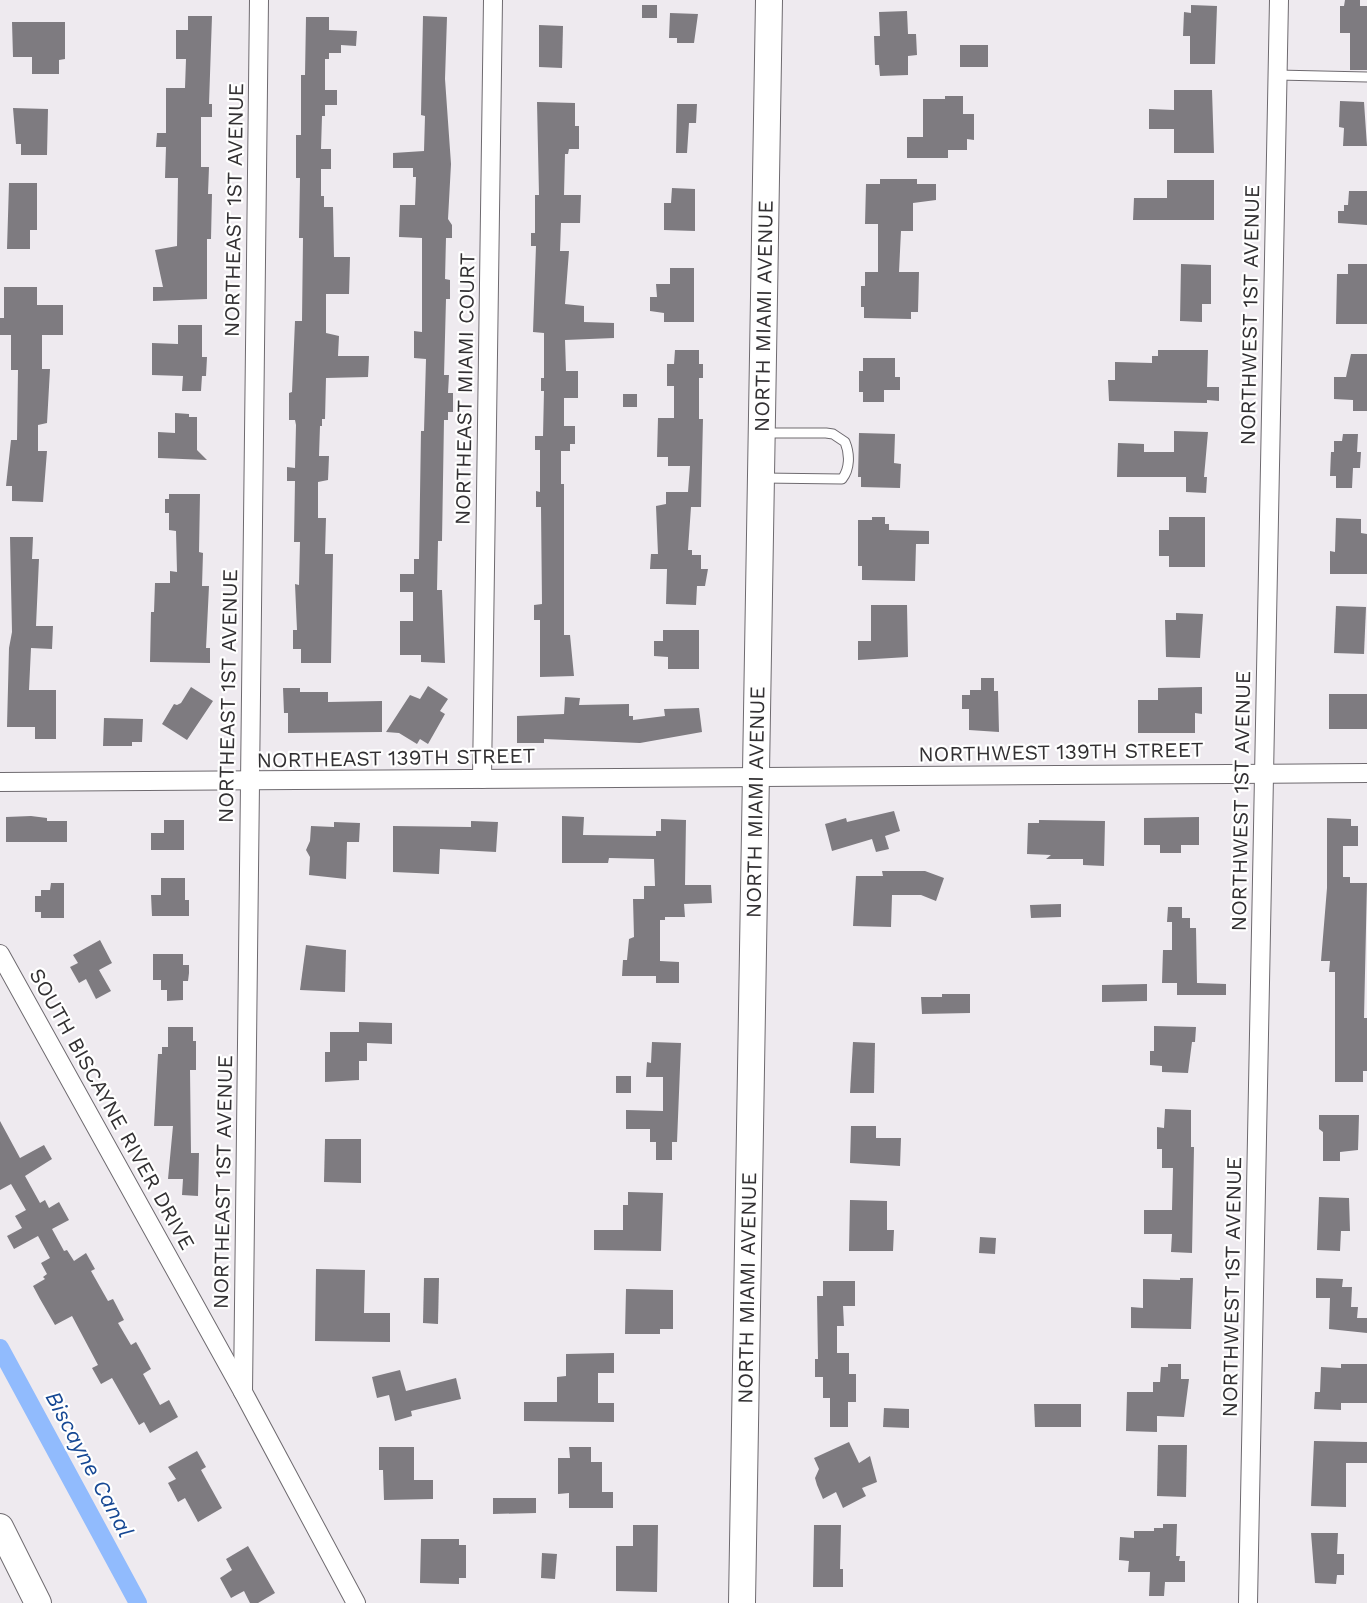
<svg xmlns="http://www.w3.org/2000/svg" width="1367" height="1603" viewBox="0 0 1367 1603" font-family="'Work Sans',sans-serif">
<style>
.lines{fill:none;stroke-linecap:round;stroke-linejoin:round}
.canal{stroke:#91bbfd;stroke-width:18}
.building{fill:#7e7b80}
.lane-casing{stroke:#6e6a6f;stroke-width:11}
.street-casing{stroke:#6e6a6f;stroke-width:20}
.secondary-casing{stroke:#6e6a6f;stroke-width:28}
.lane{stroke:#fff;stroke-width:9}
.street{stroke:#fff;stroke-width:18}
.secondary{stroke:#fff;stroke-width:26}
.labels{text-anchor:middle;stroke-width:4.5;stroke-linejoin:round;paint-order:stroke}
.street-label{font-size:21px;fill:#323032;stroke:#fff}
.water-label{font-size:22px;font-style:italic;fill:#164894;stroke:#fff}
</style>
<rect width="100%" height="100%" fill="#eeeaef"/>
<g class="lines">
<!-- canal -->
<path class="canal" d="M0,1348L138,1603"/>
</g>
<!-- building -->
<g class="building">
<path d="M1345,0H1360V6H1367V70H1350V33H1340V6H1344Z"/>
<rect x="642" y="5" width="15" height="13"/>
<path d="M1191,5L1217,6L1215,64H1190V36H1183L1184,12L1191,13Z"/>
<path d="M907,11L908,34H916L917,55L908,56V75L880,76L879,65H875L874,36H880L879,12Z"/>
<path d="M670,13L698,14L694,43H677V38H669Z"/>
<path d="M188,16H212L209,104H212V117H201V167H209L208,194H212L211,239H207V299L153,301V287H163L155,250L177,246L178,178H165L166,147H156L157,133H166V88H185L186,59H176V30H188Z"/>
<path d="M423,16L447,17L445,79L451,164L448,219L452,225V238H446L445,279L450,280V299H446L444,375H449L448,393H453V412H448V420H444L442,541H438L437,590H442L445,663L421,662V655H400V621H413V592H400V574H414V559H419L421,431H424L426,359L414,358V331L422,332V238L399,237L400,205H415L416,177H413V168H393V153L424,151L425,116L421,115Z"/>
<path d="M306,17H329V30L357,31L356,46L341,45V53H329V59H325V90H337V105H325V116H322L321,149H331V169H321V196H324V207H333L334,257H350L349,294H326V333L339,336L338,356H369L368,377L326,378L325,419H322V426H320L319,456H329L328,480L318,482V518H326L325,554H333L331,663H301V649H293V630H297L295,584L299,585L300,542H294L295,481H287V467L295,468L296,425L295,420H289V393L292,392L295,321H302L303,238H299L300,178H296V135H301V75H305Z"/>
<path d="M12,22H65V59L59,60V74H32V57H13Z"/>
<path d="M539,25L563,26L562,68L539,67Z"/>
<rect x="960" y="45" width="28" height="22"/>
<path d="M1174,90H1212L1214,153H1174V129H1149V109L1174,110Z"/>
<path d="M945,96H963V114H974V140L967,139V150H948V158H907V137H923V99H945Z"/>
<path d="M1340,101L1364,102L1367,146H1343L1344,128L1339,127Z"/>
<path d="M537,102L575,103V126H579V149H569L568,154H565L564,195H581L580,223H561L560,251H569L565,304L584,306V322L614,323V338L565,340L566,371H578V398H564V426H575V444H570V451H561V484H564V635H570L574,676L540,677V620H534V605L542,604L541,507H536V491L540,492V450H535V436H543L544,391H541V378H544V333L533,332L536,246H531V233H535V195H539Z"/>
<path d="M677,104H697L696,123H689L687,153H676Z"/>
<path d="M13,108L48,109L47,155H21V144H16Z"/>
<path d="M880,179H917V184H936V200L913,203V231H901L899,272H919L918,312H911V319L864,318V307H861V286H865V272H878V224H865L866,184H880Z"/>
<path d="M1167,180H1214V220H1133L1134,198H1167Z"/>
<path d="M9,183H37V230H30V249H7Z"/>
<path d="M672,188L695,189V231L664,230V203H671Z"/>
<path d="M1349,191H1367V225L1338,223V211H1344V205H1348Z"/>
<path d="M1181,264L1211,265V304H1202V322L1180,321Z"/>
<path d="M1348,264H1367V324H1336L1337,274H1348Z"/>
<path d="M670,268H694V322H664V313L650,311V297H657L656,284H670Z"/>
<path d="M4,287H37V305H63V335H42V369H50L47,423L38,425V451H47L43,502L12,501V486H6L11,440H17L18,370H11V335H0V318H4Z"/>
<path d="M178,325H202V357H207L206,376H202L201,391H182L183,376L152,375V343L178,344Z"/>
<path d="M675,350H699V364H703V378H699V419H703L701,507H691L688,550H692V555H701V569H708L705,586H697L696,605L666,604L667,569H650L651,554H658L656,506L666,504V492H688L690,466H668V457H657L658,418H674V386H667V364H674Z"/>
<path d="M1158,350H1208L1207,387H1219V401L1207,400V403L1109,401L1108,380H1115V362L1152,363V356H1158Z"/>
<path d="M1351,354H1367V411H1353V400L1334,399V377H1346Z"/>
<path d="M863,358H895V377H900V390H884V402H863V392H859V371H863Z"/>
<rect x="623" y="394" width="14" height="13"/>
<path d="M175,413L189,414V417H197V450L207,460L158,458V432L175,433Z"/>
<path d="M1174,431L1208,432L1204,477H1207L1206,493L1186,492V477H1117L1118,443L1144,444V452H1174Z"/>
<path d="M859,433L895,434L894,463L901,464L900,488L861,487V477H858Z"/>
<path d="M1343,434H1358L1357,452H1361L1360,468H1353L1352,488H1336V476H1330L1331,452H1334V441H1342Z"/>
<path d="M169,494H200L199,552L203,553L202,586H209L206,648H210V663L150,662L151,612H154L155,583H170V571L177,572L176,531L169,530V513H165V499H169Z"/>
<path d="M872,517H885V524H889V530L929,531V544H916L915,581L862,580V566H858V520H872Z"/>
<path d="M1169,517H1205V567H1169V556H1159V530H1169Z"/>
<path d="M1336,518L1361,519V533L1367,534V574H1330V551L1335,552Z"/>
<path d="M10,537H33L32,559H39L36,626H53L52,649L31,648L29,690H56V739H35V727H7L9,648L12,632Z"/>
<path d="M871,605H907L908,657L858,660V641H871Z"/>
<path d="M1336,606L1366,607L1364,654L1334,653Z"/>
<path d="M1176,613L1203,614L1200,658L1166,657L1165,620H1176Z"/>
<path d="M663,630H699V669H668V657L654,656V641H663Z"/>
<path d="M981,678H994V691H998L999,732L969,730V709H962V695H970V690H981Z"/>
<path d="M428,686L448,699L440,711L445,714L428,744L420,739L417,744L399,733L386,732L410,695L420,699Z"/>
<path d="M191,687L213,701L187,740L162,724L174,704L177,705L181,703Z"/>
<path d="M1202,687V714L1195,713V733H1138V700H1158V688Z"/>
<path d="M283,688H300V692H328V702L382,701V732L288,733V713H284Z"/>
<rect x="1329" y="694" width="38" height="35"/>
<path d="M565,697L580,698L579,705L629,704V716H633V720L665,716L664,709L699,708L702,732L640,743L544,739V743H517V716L564,714Z"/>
<path d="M104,718L143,719L142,742H132V746H103Z"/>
<path d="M894,811L900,831L885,836L889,849L876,852L872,839L832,851L825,824L846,818L847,822Z"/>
<path d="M31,816L47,818V821H67V842H6V817Z"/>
<path d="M562,816L584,817L583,835L656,836V831H661V819L686,820L685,885H711L712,903L684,904L685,917H665V920H660V961L679,962V983H656V976H622L623,960H627L629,939L634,937L633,899H644V886H655L654,859L609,858L608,863H562Z"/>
<path d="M1199,817V845H1181V853H1160V845H1144V818Z"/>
<path d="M1327,818L1351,819V826H1358V846H1343V877H1350V883H1367L1364,1018H1367V1071H1363V1082H1335V972H1329L1330,961H1321L1327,888Z"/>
<path d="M164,820H184V850H151V833H164Z"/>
<path d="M1039,820L1105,821L1104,866L1083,865V859H1046L1051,855L1027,854L1028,823H1039Z"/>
<path d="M471,821L498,822L496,852L440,849L439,874L393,872V826L471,827Z"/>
<path d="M334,822L360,823L359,842H347L346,879L309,875L310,857L306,850L310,841L311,826L334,827Z"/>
<path d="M882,871H925L944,878L936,901L921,895H892L891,927L853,926L856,876H883Z"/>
<path d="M161,878H185V900H189V916H152L151,895H161Z"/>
<path d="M51,883H64V918H41V912H35V896H41V890H50Z"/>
<path d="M1061,904V917L1031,918L1030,905Z"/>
<path d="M1168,907H1182V918H1190V928H1196L1197,983L1226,984V995H1177V983H1162L1163,950H1172V922H1167Z"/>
<path d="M100,940L112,963L99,970L111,991L96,999L86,979L79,983L70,967L78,963L73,955Z"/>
<path d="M306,945L346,950L345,992L300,990Z"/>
<path d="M153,954H183V965H189V973L188,981H183V1000L167,1001V990H161V980H153Z"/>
<path d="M1147,984V1001L1102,1002V985Z"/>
<path d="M942,994H970V1013L922,1014L921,997H942Z"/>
<path d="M359,1022L392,1023V1044L367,1043V1061H359V1080L325,1082V1052H330V1032H359Z"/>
<path d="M1154,1026L1196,1027L1195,1042H1192L1188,1073L1162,1072V1066L1150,1065V1051H1154Z"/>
<path d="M168,1027H193V1041H196V1070H190L191,1153H199L198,1196L182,1195L183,1179H168L173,1126H154L158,1054H162V1047H168Z"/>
<path d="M652,1042L681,1043L677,1142H672V1160H656V1142H650V1129H626V1110L663,1111V1077H646L647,1062L651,1063Z"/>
<path d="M853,1042L875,1043L874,1093H850Z"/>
<rect x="616" y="1076" width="15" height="17"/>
<path d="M1165,1109L1191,1110V1147H1194L1192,1253L1171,1252L1172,1234H1144V1210H1172L1173,1168H1162V1149H1157V1127L1164,1128Z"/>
<path d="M1319,1115H1359L1358,1150L1340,1152V1161H1323V1132L1319,1129Z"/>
<path d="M0,1121L20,1158L44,1145L52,1159L25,1176L40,1203L45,1200L49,1208L59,1202L69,1220L52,1229L64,1251L67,1250L74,1261L86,1253L95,1269L91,1271L108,1301L113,1299L124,1320L118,1323L131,1345L136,1342L151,1369L143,1374L160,1405L169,1400L178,1417L150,1433L144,1422L139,1425L112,1378L101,1384L92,1368L98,1365L72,1316L55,1325L40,1299L33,1286L45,1279L43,1277L47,1274L41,1263L50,1258L38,1236L14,1249L7,1236L22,1228L15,1216L26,1210L11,1184L0,1190Z"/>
<path d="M851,1126H876V1138H901L900,1166L850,1163Z"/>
<path d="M325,1139H361V1183L324,1182Z"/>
<path d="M628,1192L663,1193L661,1251L594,1250V1230H623V1205H628Z"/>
<path d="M1319,1197L1349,1198L1350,1231H1341L1340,1251L1317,1250Z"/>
<path d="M850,1200L887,1201V1230H894L893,1251H849Z"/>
<path d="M980,1237L996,1238L995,1254L979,1253Z"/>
<path d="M316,1269L365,1270L364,1313H390V1342L315,1341Z"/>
<path d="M424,1278H439L438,1324L423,1323Z"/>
<path d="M1180,1278H1193L1191,1329L1131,1328V1307L1143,1308V1279L1180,1280Z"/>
<path d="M1316,1278L1343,1279L1342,1287H1352L1351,1307H1358L1357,1318H1367V1333L1329,1329L1330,1298H1316Z"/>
<path d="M823,1281H855V1306H843L844,1326H837V1353H849V1374H856V1402H848V1427H830V1398H823V1377H815V1359H818L817,1296H823Z"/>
<path d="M626,1289L673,1290V1329H660V1334H625Z"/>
<path d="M614,1353V1373H598V1403H614V1422L524,1421V1402H557V1377L566,1376V1354Z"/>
<path d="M1168,1364H1181V1379H1189L1184,1417L1157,1416V1432L1126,1431L1127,1392H1153V1382H1160L1161,1367H1168Z"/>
<path d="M1341,1364H1367V1403H1341V1410L1314,1409L1315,1392H1320L1321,1367L1341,1368Z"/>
<path d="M400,1370L406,1391L456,1378L461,1399L411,1411L412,1416L395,1421L389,1395L377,1398L372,1377Z"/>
<path d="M1034,1404H1081V1427H1035Z"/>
<path d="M884,1408L909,1409V1428L883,1427Z"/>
<path d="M1314,1441L1367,1442V1463H1346V1507L1311,1506Z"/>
<path d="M849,1442L859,1463L870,1456L877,1482L862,1488L866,1496L843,1508L836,1492L823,1499L817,1485L815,1478L819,1469L814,1458Z"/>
<path d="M1158,1445H1187L1186,1497L1157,1496Z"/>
<path d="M379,1447H414V1480H433V1499L384,1500L383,1470H379Z"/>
<path d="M569,1447H591V1462H602V1492H613V1508H569V1493L558,1494V1458H570Z"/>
<path d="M197,1451L206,1467L201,1470L222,1508L198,1522L185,1498L178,1502L168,1483L176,1479L168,1467Z"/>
<path d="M493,1498H536V1513L493,1514Z"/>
<path d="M1163,1524H1177L1176,1556H1180L1179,1561H1185V1582H1165L1164,1596H1149L1150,1572H1128L1129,1561L1119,1560L1120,1537L1134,1538V1531H1154V1528H1163Z"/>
<path d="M633,1525H658L657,1592L616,1591V1546H633Z"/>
<path d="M814,1525H841L840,1569H843V1587H813Z"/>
<path d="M1311,1533H1338L1337,1554H1344V1575H1337L1336,1584L1315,1583Z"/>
<path d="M421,1539H459V1545H466V1578H459V1584L420,1583Z"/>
<path d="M248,1546L275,1593L258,1603H250L244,1591L231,1598L220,1578L232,1570L226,1559Z"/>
<path d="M542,1553L557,1554L555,1579L541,1578Z"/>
</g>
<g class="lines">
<!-- lane casing -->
<g class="lane-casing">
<g id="lane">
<path d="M1277,75L1367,77"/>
<path d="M762,478L842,479C850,469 850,454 845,442L833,434L826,433H764"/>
</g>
</g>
<!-- street casing -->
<g class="street-casing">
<g id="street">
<path d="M482,779L493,0"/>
<path d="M0,782L1367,773"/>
<path d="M0,954L243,1392L356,1603"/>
<path d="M243,1392L259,0"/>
<path d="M1248,1603L1279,0"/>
</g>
</g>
<!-- secondary casing -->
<g class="secondary-casing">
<g id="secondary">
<path d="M0,1527L38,1603"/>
<path id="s1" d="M742,1603L769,0"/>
</g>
</g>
<!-- lane -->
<use href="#lane" class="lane"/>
<!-- street -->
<use href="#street" class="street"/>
<!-- secondary -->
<use href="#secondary" class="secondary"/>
</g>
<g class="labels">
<!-- street labels -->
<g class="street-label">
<text transform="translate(234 210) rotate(-89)" y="7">NORTHEAST 1ST AVENUE</text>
<text transform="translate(1250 315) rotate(-89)" y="7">NORTHWEST 1ST AVENUE</text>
<text dy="7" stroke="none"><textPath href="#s1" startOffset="1287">NORTH MIAMI AVENUE</textPath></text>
<text transform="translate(465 389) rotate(-89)" y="7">NORTHEAST MIAMI COURT</text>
<text transform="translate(228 696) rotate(-89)" y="7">NORTHEAST 1ST AVENUE</text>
<text transform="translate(1061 752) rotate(-1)" y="7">NORTHWEST 139TH STREET</text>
<text transform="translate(396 758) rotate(-1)" y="7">NORTHEAST 139TH STREET</text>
<text dy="7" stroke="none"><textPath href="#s1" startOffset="801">NORTH MIAMI AVENUE</textPath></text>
<text transform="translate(1241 801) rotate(-89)" y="7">NORTHWEST 1ST AVENUE</text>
<text transform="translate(112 1109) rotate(61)" y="7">SOUTH BISCAYNE RIVER DRIVE</text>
<text transform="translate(223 1182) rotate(-89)" y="7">NORTHEAST 1ST AVENUE</text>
<text dy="7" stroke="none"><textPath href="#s1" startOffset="315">NORTH MIAMI AVENUE</textPath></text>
<text transform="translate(1232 1287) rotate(-89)" y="7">NORTHWEST 1ST AVENUE</text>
</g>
<!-- water labels -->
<g class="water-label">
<text transform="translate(90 1464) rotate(62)" y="8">Biscayne Canal</text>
</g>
</g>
</svg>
